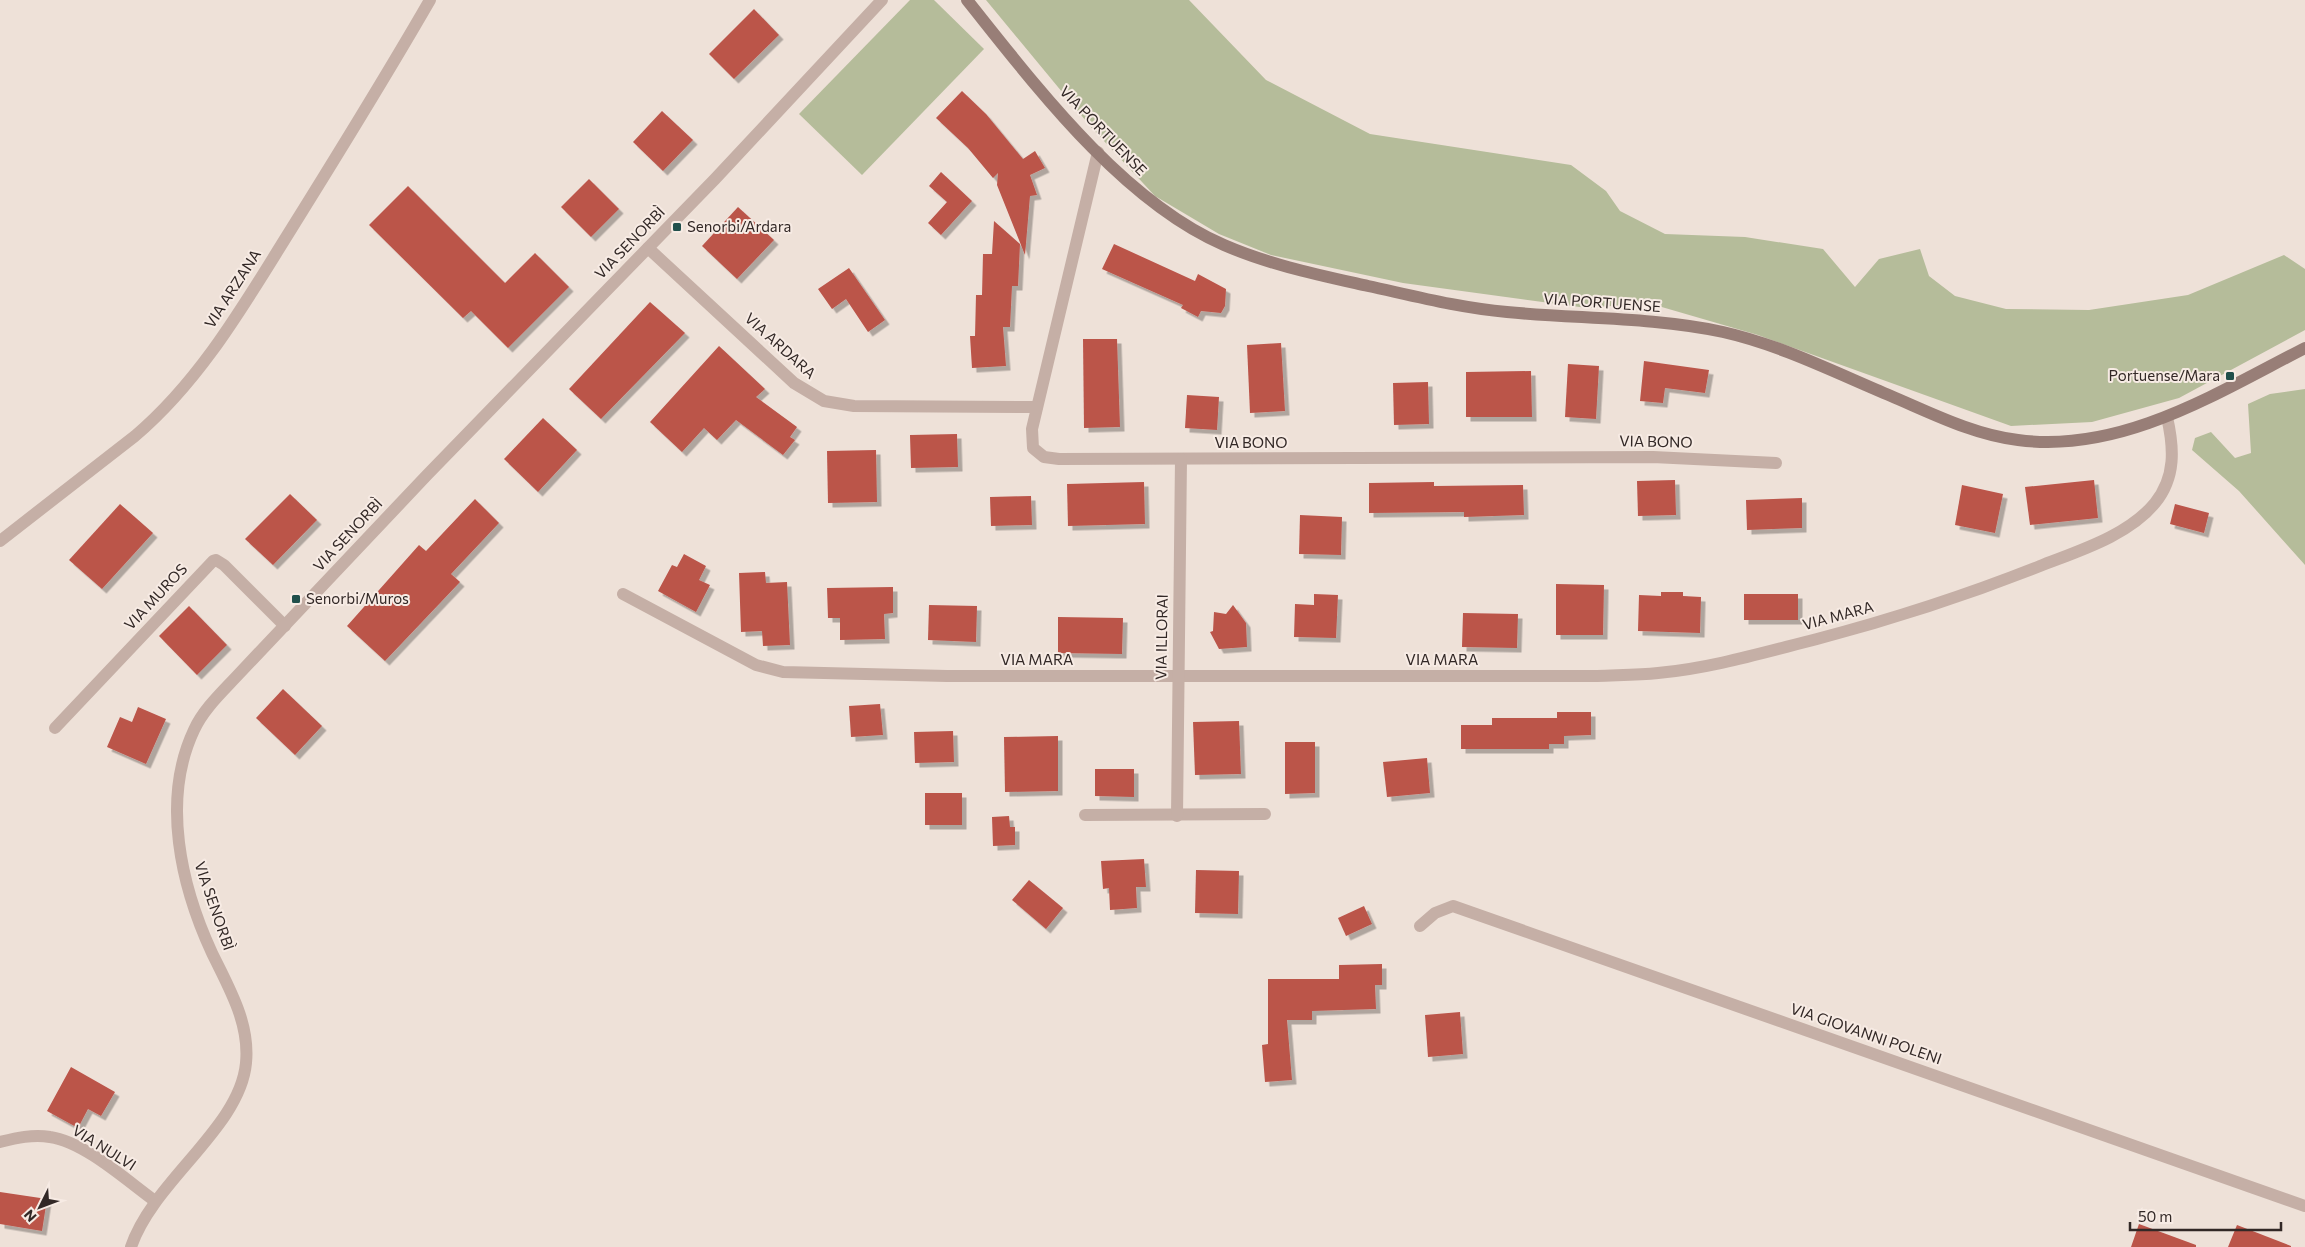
<svg xmlns="http://www.w3.org/2000/svg" width="2305" height="1247" viewBox="0 0 2305 1247" font-family="Commissioner,sans-serif">
<style>
.green{fill:#b5bc9a}
.building{fill:#bb544a;filter:url(#shadow)}
.lines{fill:none;stroke-linecap:round;stroke-linejoin:round}
.minor{stroke:#c5afa6;stroke-width:12}
.secondary{stroke:#987e77;stroke-width:12}
.poi-dot{fill:#204f4b;stroke:#f7ebe4;stroke-width:2}
.labels{text-anchor:middle;stroke-width:4;stroke-linejoin:round;paint-order:stroke}
.street-label{font-size:15px;fill:#322826;stroke:#f7ebe4}
.poi-label{font-size:15px;fill:#322826;stroke:#f7ebe4;text-anchor:start}
</style>
<defs>
<filter id="shadow"><feDropShadow dx="4.5" dy="4.5" stdDeviation="0" flood-color="#0004"/></filter>
</defs>
<rect width="100%" height="100%" fill="#eee1d8"/>
<!-- green -->
<g class="green">
<path d="M910,0H934L984,49L862,175L799,114Z"/>
<path d="M986,0H1189L1266,80L1370,134L1571,165L1606,191L1620,211L1665,234L1745,237L1823,249L1855,287L1879,259L1920,249L1929,276L1955,296L2006,309L2089,310L2188,295L2284,255L2305,269V330L2179,398L2092,422L2011,426L1758,335L1648,303L1587,308L1403,283L1271,255L1219,234L1155,196L1091,127Z"/>
<path d="M2305,389V565L2239,491L2192,450L2195,438L2211,432L2235,458L2251,453L2248,404L2270,394Z"/>
</g>
<!-- building -->
<g class="building">
<path d="M754,9L779,35L734,79L709,54Z"/>
<path d="M962,91L986,114L1023,159L1035,151L1045,168L1030,175L1037,195L1030,196L1025,255L997,185L998,173L993,178L968,148L936,118Z"/>
<path d="M662,111L693,140L663,171L633,142Z"/>
<path d="M941,172L972,201L941,235L928,223L947,202L929,186Z"/>
<path d="M589,179L619,209L591,237L561,207Z"/>
<path d="M408,186L505,283L535,253L569,287L508,348L471,311L463,318L369,225Z"/>
<path d="M738,207L774,240L737,279L702,246Z"/>
<path d="M994,221L1020,244L1018,286H1012L1010,327H1003L1006,366L972,368L970,336H975L976,295H982L983,254H992Z"/>
<path d="M1114,244L1195,281L1198,274L1226,289L1225,306L1221,313L1201,311L1198,317L1181,308L1183,305L1102,269Z"/>
<path d="M849,268L885,320L868,332L846,299L832,309L818,289Z"/>
<path d="M650,302L685,333L601,419L569,389Z"/>
<path d="M1083,339H1117L1120,427L1084,428Z"/>
<path d="M1281,343L1285,411L1250,413L1247,345Z"/>
<path d="M719,346L765,389L756,397L797,427L790,437L795,440L783,455L736,420L717,440L704,428L682,452L650,422Z"/>
<path d="M1644,361L1709,370L1705,393L1665,388L1663,403L1640,401Z"/>
<path d="M1568,364L1599,366L1596,419L1565,417Z"/>
<path d="M1531,371L1532,417H1466V372Z"/>
<path d="M1428,382L1429,424L1394,425L1393,383Z"/>
<path d="M1187,395L1219,397L1217,430L1185,428Z"/>
<path d="M543,418L577,450L538,492L504,459Z"/>
<path d="M957,434L958,467L911,468L910,435Z"/>
<path d="M876,450L877,502L828,503L827,451Z"/>
<path d="M1675,480L1676,515L1638,516L1637,481Z"/>
<path d="M2094,480L2098,518L2030,525L2025,487Z"/>
<path d="M1144,482L1145,524L1068,526L1067,484Z"/>
<path d="M1434,482V486L1523,485L1524,515L1464,517V512L1369,513V483Z"/>
<path d="M1962,485L2003,494L1995,533L1955,525Z"/>
<path d="M290,494L317,520L273,565L245,539Z"/>
<path d="M1031,496L1032,525L991,526L990,497Z"/>
<path d="M1802,498V528L1747,530L1746,500Z"/>
<path d="M475,499L499,523L451,574L460,582L385,661L347,626L419,545L426,551Z"/>
<path d="M120,504L153,533L102,589L69,560Z"/>
<path d="M2175,504L2209,513L2204,533L2170,524Z"/>
<path d="M1300,515L1342,517L1341,555L1299,554Z"/>
<path d="M684,554L706,566L699,580L710,585L696,612L658,591L672,565L677,567Z"/>
<path d="M765,572L766,583L787,582L790,645L763,646L762,631L741,632L739,573Z"/>
<path d="M1556,584L1604,585L1603,635H1556Z"/>
<path d="M893,587V613L884,614L885,639L840,640V618H828L827,588Z"/>
<path d="M1661,592H1683V596L1701,597L1700,633L1638,631L1639,595L1661,596Z"/>
<path d="M1314,594L1338,595L1336,638L1294,637L1295,604L1314,605Z"/>
<rect x="1744" y="594" width="54" height="26"/>
<path d="M929,605L977,606L976,642L928,640Z"/>
<path d="M1233,605L1246,623L1247,647L1219,649L1210,632L1213,631L1214,612L1226,614Z"/>
<path d="M189,606L227,645L197,675L159,636Z"/>
<path d="M1463,613L1518,614L1517,648L1462,647Z"/>
<path d="M1058,617L1123,618L1122,654L1058,653Z"/>
<path d="M283,689L322,726L295,755L256,718Z"/>
<path d="M880,704L883,735L851,737L849,706Z"/>
<path d="M138,707L166,719L146,764L107,747L120,717L132,722Z"/>
<path d="M1557,712H1591V735L1564,736V744H1549V749H1461V725H1492V718H1557Z"/>
<path d="M1239,721L1241,774L1195,775L1193,722Z"/>
<path d="M953,731L954,762L915,763L914,732Z"/>
<path d="M1058,736V791L1005,792L1004,737Z"/>
<path d="M1285,742H1315V793L1285,794Z"/>
<path d="M1427,758L1430,793L1387,797L1383,762Z"/>
<path d="M1095,769H1134V797L1095,796Z"/>
<rect x="925" y="793" width="37" height="32"/>
<path d="M1009,816L1010,827H1015V845L993,846L992,817Z"/>
<path d="M1144,859L1146,887H1136L1137,908L1110,910L1109,888L1103,889L1101,861Z"/>
<path d="M1196,870L1239,871L1238,914L1195,913Z"/>
<path d="M1029,880L1063,908L1046,929L1012,900Z"/>
<path d="M1364,906L1372,924L1346,936L1338,918Z"/>
<path d="M1382,964V985H1375L1376,1009L1312,1011V1020H1287L1292,1080L1265,1082L1262,1045L1268,1044V979H1339V965Z"/>
<path d="M1460,1012L1463,1054L1428,1057L1425,1015Z"/>
<path d="M71,1067L115,1092L101,1116L88,1109L78,1128L47,1111Z"/>
<path d="M0,1192L47,1199L42,1231L0,1224Z"/>
<path d="M2139,1224L2196,1245V1247H2131Z"/>
<path d="M2237,1225L2291,1246V1247H2228Z"/>
</g>
<g class="lines">
<!-- minor -->
<g class="minor">
<path d="M1098,152L1032,429L1033,448L1044,457L1059,459L1653,457L1776,463"/>
<path d="M648,248L794,383L824,401L854,406L1037,407"/>
<path d="M0,541L135,436C201,380 245,303 290,231C338,154 385,78 430,0"/>
<path d="M623,594L756,665L783,672L947,676H1597C1618,675 1638,675 1658,673C1712,668 1765,652 1817,639C1893,619 1967,595 2040,566C2078,551 2128,536 2155,503C2176,477 2174,448 2167,417"/>
<path d="M55,728L213,561L216,560L224,565L285,626"/>
<path d="M1085,815L1265,814"/>
<path d="M1177,816L1181,459"/>
<path d="M1420,926L1435,913L1453,906L2305,1206"/>
<path d="M0,1142C16,1138 33,1134 50,1137C85,1142 127,1181 155,1201"/>
<path d="M131,1247C153,1181 240,1128 246,1063C250,1023 229,988 212,953C181,886 161,800 194,730C203,710 221,693 236,677L427,475L715,179L882,0"/>
</g>
<!-- secondary -->
<path class="secondary" d="M967,0C1035,85 1122,201 1224,245C1270,265 1319,275 1368,286C1414,296 1460,308 1507,312C1579,319 1652,317 1723,332C1781,345 1836,373 1891,396C1931,413 1974,435 2018,440C2121,454 2217,393 2305,348"/>
</g>
<!-- markers -->
<g class="poi-dot">
<rect x="672" y="222" width="10" height="10" rx="2.5"/>
<rect x="2225" y="371" width="10" height="10" rx="2.5"/>
<rect x="291" y="594" width="10" height="10" rx="2.5"/>
</g>
<g class="labels">
<!-- street labels -->
<g class="street-label">
<text transform="translate(1103 131) rotate(46)" y="5">VIA PORTUENSE</text>
<text transform="translate(630 243) rotate(-46)" y="5">VIA SENORBÌ</text>
<text transform="translate(233 289) rotate(-57)" y="5">VIA ARZANA</text>
<text transform="translate(1602 303) rotate(4)" y="5">VIA PORTUENSE</text>
<text transform="translate(780 346) rotate(42)" y="5">VIA ARDARA</text>
<text transform="translate(1656 442) rotate(1)" y="5">VIA BONO</text>
<text x="1251" y="448">VIA BONO</text>
<text transform="translate(348 535) rotate(-47)" y="5">VIA SENORBÌ</text>
<text transform="translate(156 597) rotate(-47)" y="5">VIA MUROS</text>
<text transform="translate(1838 616) rotate(-15)" y="5">VIA MARA</text>
<text transform="translate(1162 637) rotate(-89)" y="5">VIA ILLORAI</text>
<text x="1037" y="665">VIA MARA</text>
<text x="1442" y="665">VIA MARA</text>
<text transform="translate(214 906) rotate(71)" y="5">VIA SENORBÌ</text>
<text transform="translate(1866 1034) rotate(19)" y="5">VIA GIOVANNI POLENI</text>
<text transform="translate(104 1148) rotate(32)" y="5">VIA NULVI</text>
</g>
<!-- poi labels -->
<g class="poi-label">
<text x="687" y="232">Senorbi/Ardara</text>
<text x="2220" y="381" text-anchor="end">Portuense/Mara</text>
<text x="306" y="604">Senorbi/Muros</text>
</g>
</g>
<!-- north arrow -->
<g transform="translate(40 1207) rotate(228)" stroke="#f7ebe4" stroke-width="4" paint-order="stroke">
<path d="M0-4L9 19L0 12L-9 19Z" fill="#322826"/>
<text y="-8" font-size="14" font-weight="bold" text-anchor="middle" fill="#322826">N</text>
</g>
<!-- scale -->
<path d="M2130 1222v8h151v-8" fill="none" stroke="#322826" stroke-width="2.5"/>
<text x="2138" y="1222" font-size="15" fill="#322826" stroke="#f7ebe4" stroke-width="4" paint-order="stroke">50 m</text>
</svg>
